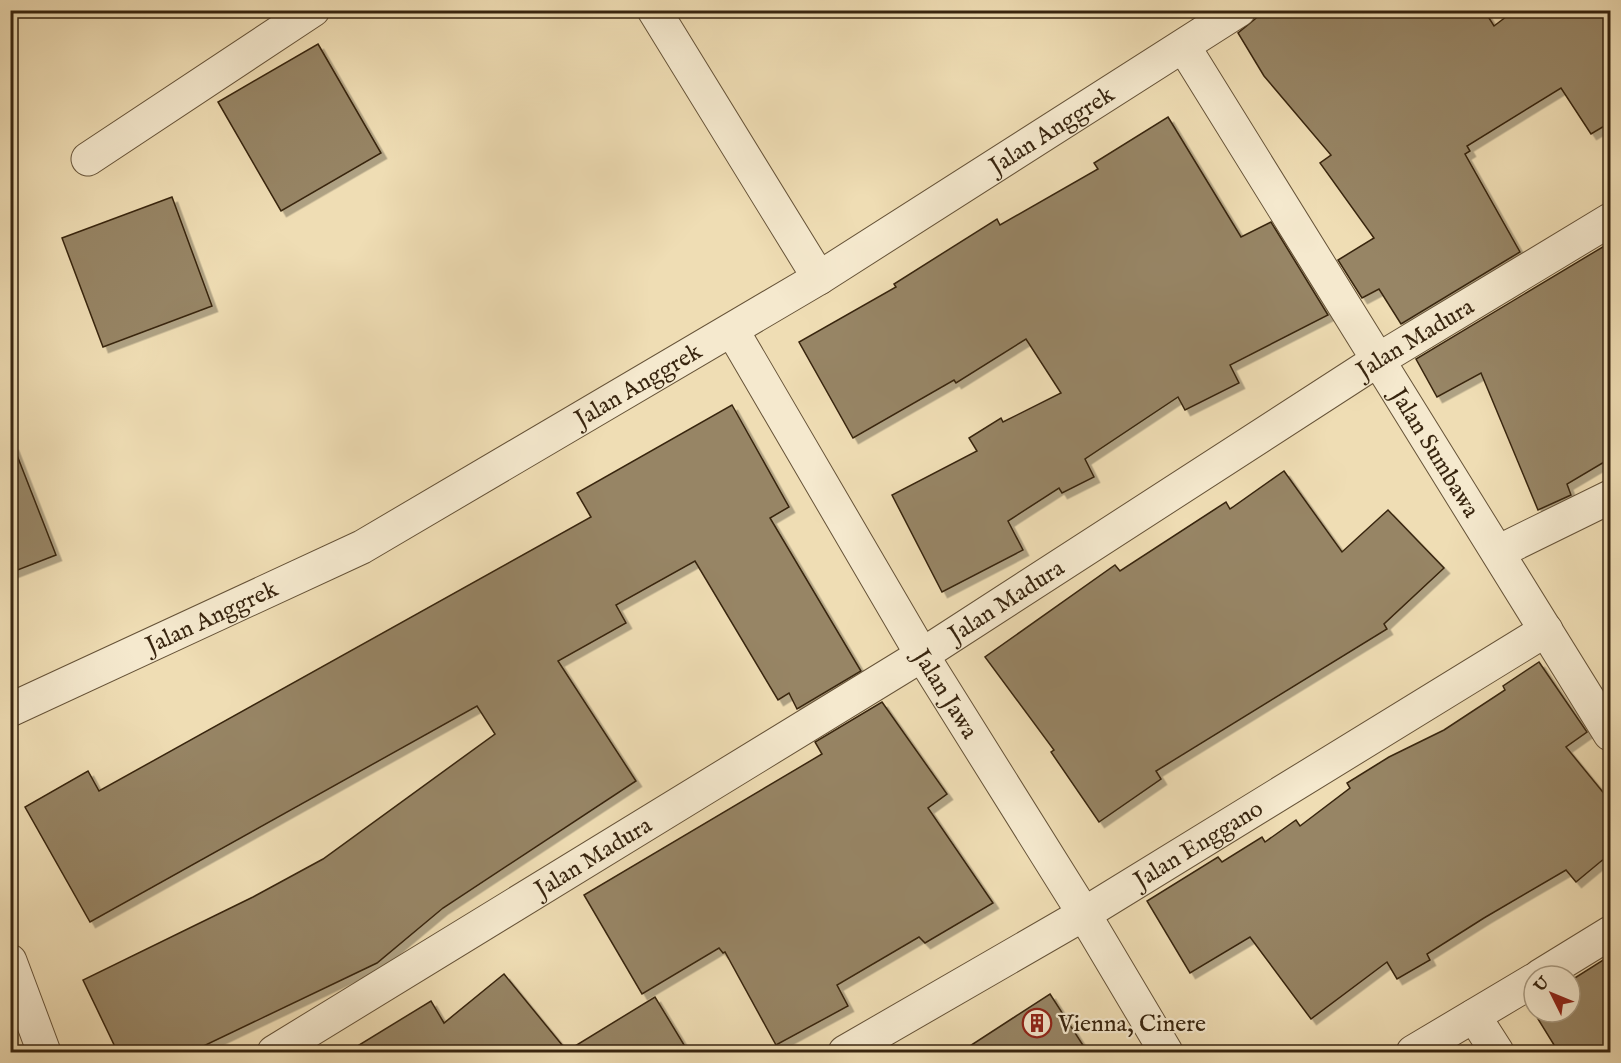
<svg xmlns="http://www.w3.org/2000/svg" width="1621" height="1063" viewBox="0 0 1621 1063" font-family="'IM FELL English',serif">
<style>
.building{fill:#978565;stroke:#38250f;stroke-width:1.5;filter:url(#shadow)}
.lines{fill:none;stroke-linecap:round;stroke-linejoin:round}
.minor-casing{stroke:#665338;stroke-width:35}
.minor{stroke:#f5e9ce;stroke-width:33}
.labels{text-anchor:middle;stroke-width:4.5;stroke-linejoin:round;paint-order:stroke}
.street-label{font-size:24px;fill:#38250f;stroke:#f5e9ce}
.poi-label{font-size:24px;fill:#38250f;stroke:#f5e9ce;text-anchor:start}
</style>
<defs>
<filter id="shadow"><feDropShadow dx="5.5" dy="5.5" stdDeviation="0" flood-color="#0004"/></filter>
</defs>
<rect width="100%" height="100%" fill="#efddb4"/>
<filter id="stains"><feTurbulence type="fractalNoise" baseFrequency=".00333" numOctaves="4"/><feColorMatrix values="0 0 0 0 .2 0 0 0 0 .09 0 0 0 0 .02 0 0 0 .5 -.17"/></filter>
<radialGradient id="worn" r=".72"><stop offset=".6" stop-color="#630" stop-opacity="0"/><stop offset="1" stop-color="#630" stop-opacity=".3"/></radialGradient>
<!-- building -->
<g class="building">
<path d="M1266,10H1484L1494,26L1515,10H1611V122L1591,134L1561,88L1467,146L1470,151L1465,154L1520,252L1401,324L1379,289L1362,298L1338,260L1374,238L1320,163L1331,155L1264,76L1238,33Z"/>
<path d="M318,44L381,153L281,211L218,102Z"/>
<path d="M1168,117L1241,237L1271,222L1328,315L1230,365L1239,383L1185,410L1178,397L1085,459L1094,477L1062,493L1059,488L1008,521L1023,550L942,592L892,495L977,451L969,438L1001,418L1003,422L1061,393L1026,339L956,383L954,380L853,438L799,342L896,287L894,284L997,219L1000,225L1098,169L1094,163Z"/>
<path d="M172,197L212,306L103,347L62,238Z"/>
<path d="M1611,242V458L1567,484L1571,495L1538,510L1481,373L1437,397L1416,359Z"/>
<path d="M732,405L789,507L770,518L861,671L797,709L789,693L778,700L695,561L616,605L626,623L558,661L636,781L443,908L377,963L189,1053H118L83,980L253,897L323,859L495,734L477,706L90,922L25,807L88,771L99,791L591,517L577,493Z"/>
<path d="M10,445H13L56,555L10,573Z"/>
<path d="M1284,471L1342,552L1388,510L1444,568L1384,624L1387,629L1156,771L1161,779L1099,822L1051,752L1054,750L985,657L1115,565L1120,571L1226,502L1230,509Z"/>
<path d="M1539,662L1587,732L1566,747L1611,802V853L1576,882L1566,870L1484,918L1427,954L1430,960L1397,979L1387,962L1311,1019L1250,937L1190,973L1147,901L1218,857L1222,862L1262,837L1265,842L1296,820L1300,826L1350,788L1347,783L1389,757L1444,730L1505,690L1503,686Z"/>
<path d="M882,702L947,794L928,808L993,903L925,943L919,937L837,985L848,1006L776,1045L725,952L723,953L719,948L642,994L584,895L822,754L815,742Z"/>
<path d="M1611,955V1053H1559L1530,1006L1534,1003V1012H1570V981Z"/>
<path d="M504,974L567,1051L655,997L689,1053H346L431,1001L444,1023Z"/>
<path d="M1050,994L1088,1053H959Z"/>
</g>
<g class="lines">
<!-- minor casing -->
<g class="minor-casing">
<g id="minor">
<path d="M654,10L819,278"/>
<path id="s1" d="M1184,47L1610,734"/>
<path d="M88,159L313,10"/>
<path id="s2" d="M732,330L922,655L1084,914L1166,1052"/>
<path d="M1498,552L1610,497"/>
<path id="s3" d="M10,710L362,547L819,278L1239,10"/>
<path d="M10,961L44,1052"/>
<path d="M1540,976L1610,933"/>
<path d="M1474,1016L1497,1052"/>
<path id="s4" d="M274,1052L922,655L1378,360L1610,220"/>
<path id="s5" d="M845,1052L1084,914L1546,630"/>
<path d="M1413,1052L1534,980"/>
</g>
</g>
<!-- minor -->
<use href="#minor" class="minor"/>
</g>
<!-- icons -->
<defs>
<g id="building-ring" transform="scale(1.5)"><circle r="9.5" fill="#f5e9ce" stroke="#8f2418" stroke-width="1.5"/><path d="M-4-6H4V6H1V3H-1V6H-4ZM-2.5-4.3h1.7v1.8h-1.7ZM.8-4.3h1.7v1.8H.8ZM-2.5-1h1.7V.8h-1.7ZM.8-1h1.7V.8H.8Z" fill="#8f2418"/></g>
</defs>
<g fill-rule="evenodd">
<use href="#building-ring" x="1037" y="1023"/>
</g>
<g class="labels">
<!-- street labels -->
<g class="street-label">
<text dy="8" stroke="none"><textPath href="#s3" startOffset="1194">Jalan Anggrek</textPath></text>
<text dy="8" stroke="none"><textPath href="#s4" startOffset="1346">Jalan Madura</textPath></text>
<text dy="8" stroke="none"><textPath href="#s3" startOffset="708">Jalan Anggrek</textPath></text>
<text dy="8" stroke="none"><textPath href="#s1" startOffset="477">Jalan Sumbawa</textPath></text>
<text dy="8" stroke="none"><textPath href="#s4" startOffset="860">Jalan Madura</textPath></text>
<text dy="8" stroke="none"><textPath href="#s3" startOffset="222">Jalan Anggrek</textPath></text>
<text dy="8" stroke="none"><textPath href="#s2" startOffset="422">Jalan Jawa</textPath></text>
<text dy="8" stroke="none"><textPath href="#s5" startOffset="410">Jalan Enggano</textPath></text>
<text dy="8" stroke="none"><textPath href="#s4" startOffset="374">Jalan Madura</textPath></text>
</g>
<!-- poi labels -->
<g class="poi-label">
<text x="1058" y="1031">Vienna, Cinere</text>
</g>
</g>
<!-- margin -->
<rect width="1621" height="1063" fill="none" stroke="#efddb4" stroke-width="36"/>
<rect x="12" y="12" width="1597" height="1039" fill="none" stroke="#38250f" stroke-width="3"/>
<rect x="18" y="18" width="1585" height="1027" fill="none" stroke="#38250f" stroke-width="1.5"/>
<!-- north arrow -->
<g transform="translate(1552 994) rotate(313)"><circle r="28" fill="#f5e9ce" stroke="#a99b82" stroke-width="1.5"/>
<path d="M0-4.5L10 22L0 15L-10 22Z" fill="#8f2418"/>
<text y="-9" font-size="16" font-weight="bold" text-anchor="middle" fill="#38250f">U</text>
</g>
<rect width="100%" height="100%" filter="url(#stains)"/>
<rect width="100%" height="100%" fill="url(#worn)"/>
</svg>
